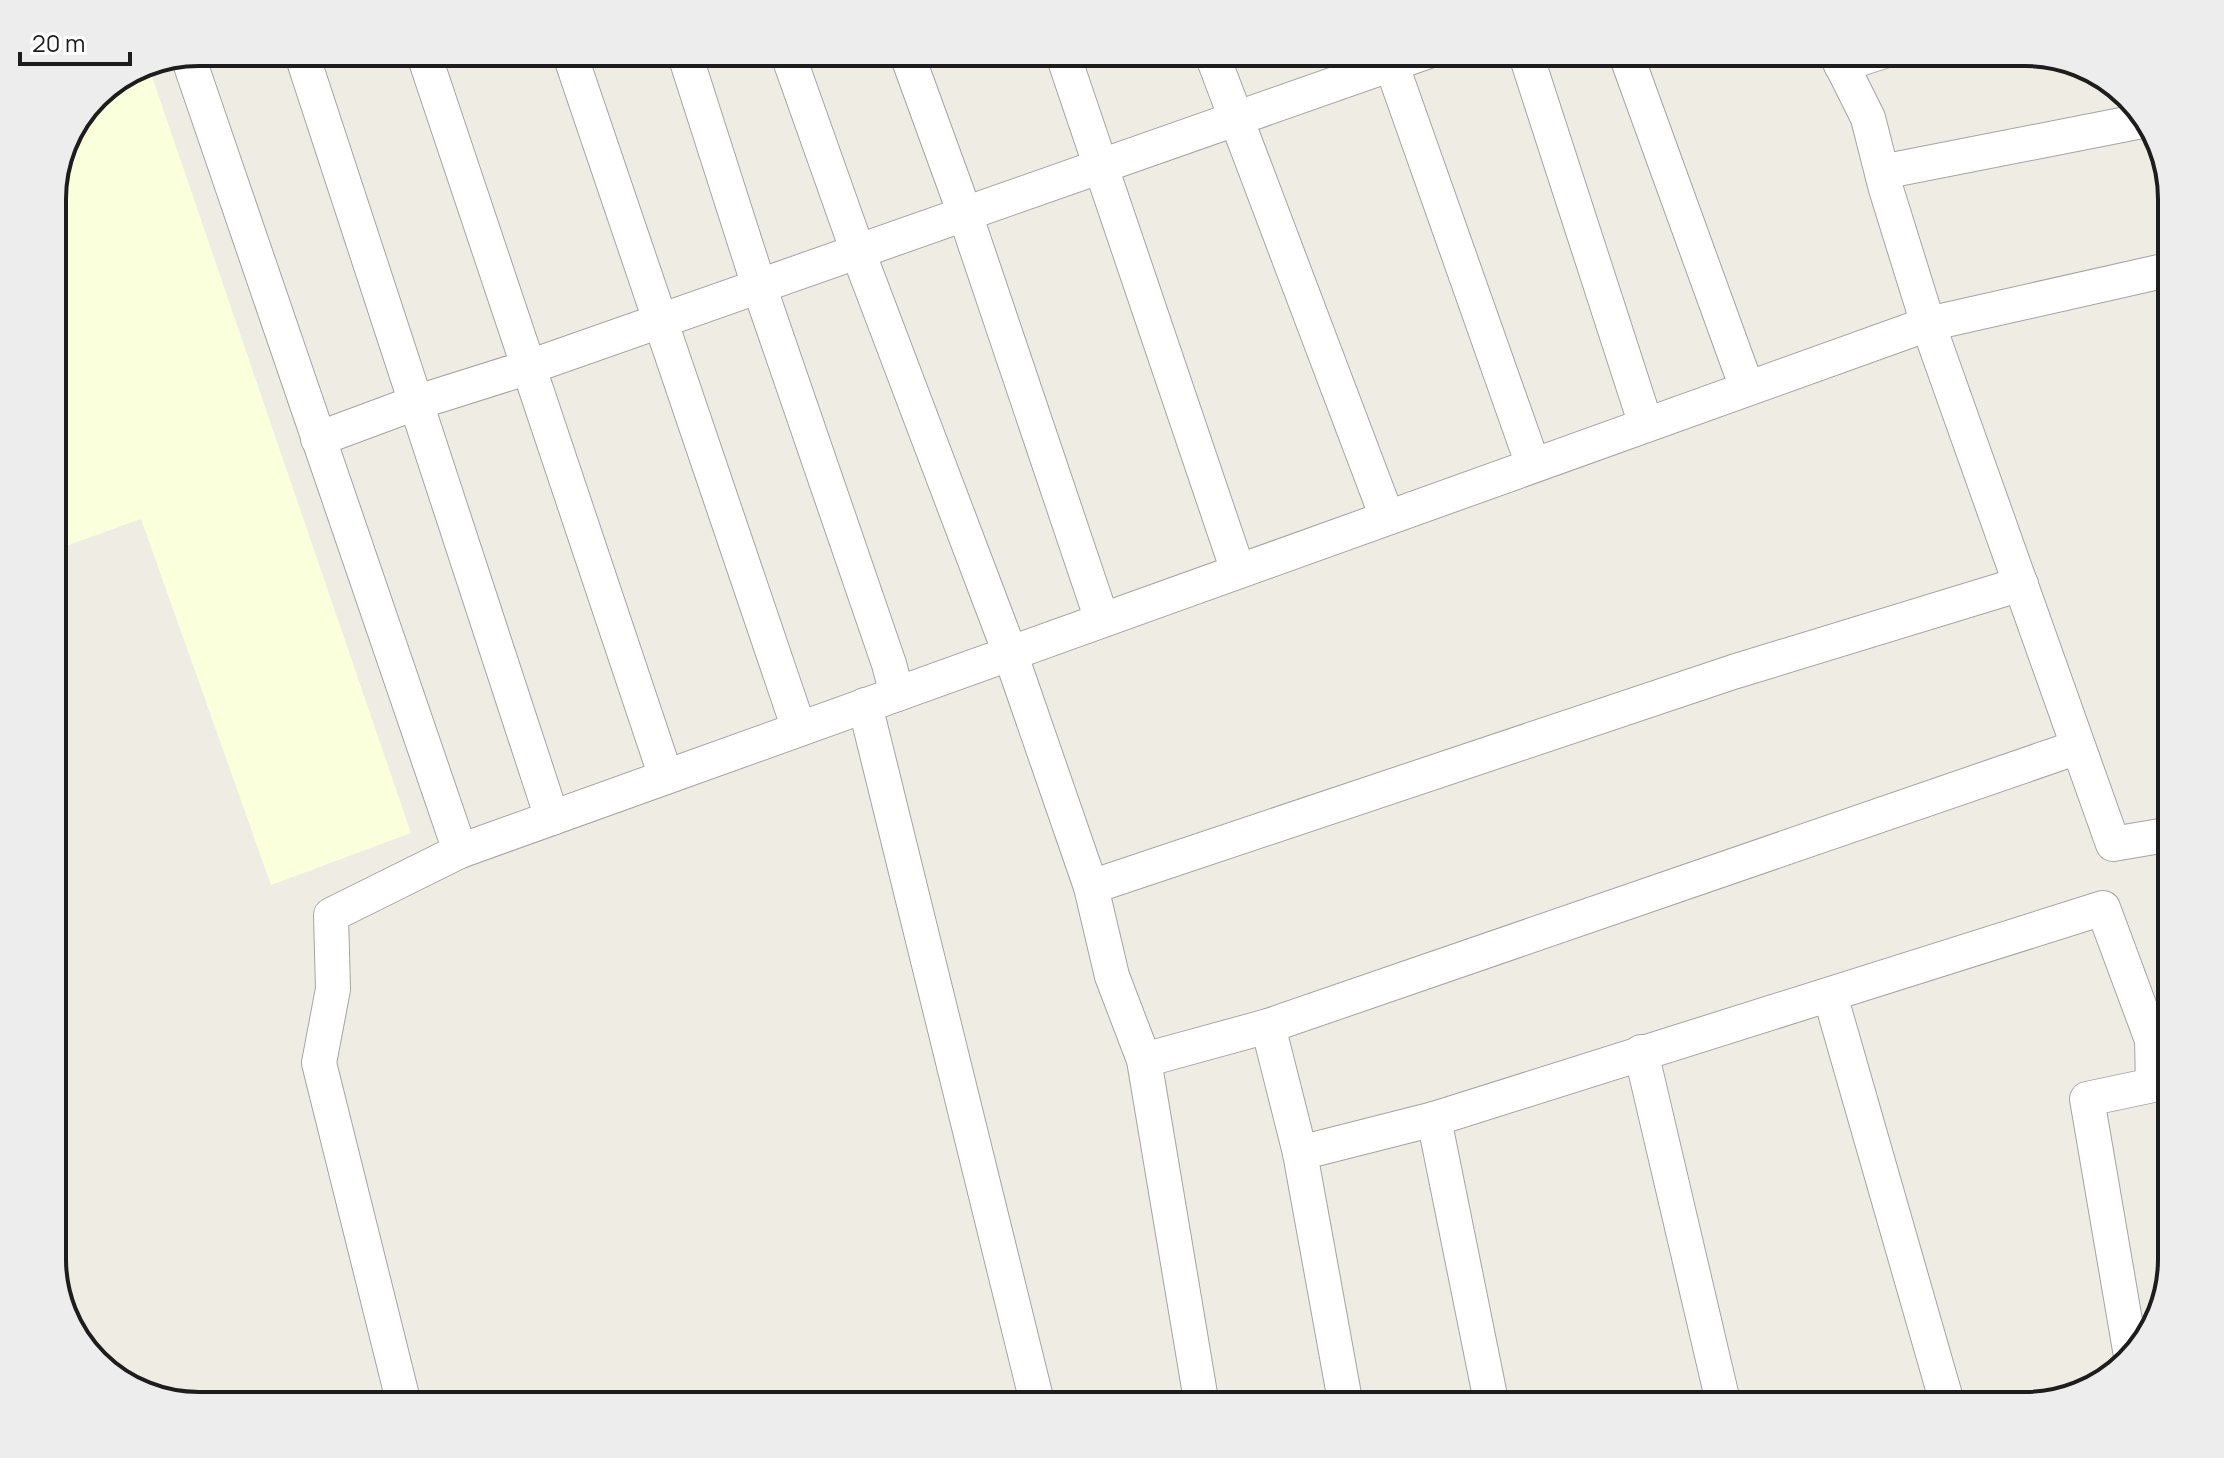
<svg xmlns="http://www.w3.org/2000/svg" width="2224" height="1458" viewBox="0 0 2224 1458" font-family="Manrope,sans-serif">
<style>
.education{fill:#faffdc}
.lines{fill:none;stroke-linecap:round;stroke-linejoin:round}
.street-casing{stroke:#a4a4a4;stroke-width:36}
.street{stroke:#fff;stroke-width:34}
.rim{fill:none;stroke:#1d1d1d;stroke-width:4}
</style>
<rect width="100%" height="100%" fill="#eeece3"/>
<!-- education -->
<path class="education" d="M147,62L411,833L271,885L141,519L52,551V189L95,95Z"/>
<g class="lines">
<!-- street casing -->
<g class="street-casing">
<g id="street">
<path d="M301,52L552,818"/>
<path d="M423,52L666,777"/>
<path d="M569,52L799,729"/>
<path d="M684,52L759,286L889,664L897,694"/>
<path d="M787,52L858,252L1010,653L1091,887L1112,976L1144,1060L1202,1406"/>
<path d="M906,52L965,214L1102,620"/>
<path d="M1062,52L1238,571"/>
<path d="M1211,52L1387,517"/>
<path d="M1387,52L1533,465"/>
<path d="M1525,52L1646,425"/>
<path d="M1625,52L1747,388"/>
<path d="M1835,52L1868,118L1886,189L1928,324L2113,844L2172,834"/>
<path d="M187,54L460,851"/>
<path d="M1841,65L1881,52"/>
<path d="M1882,172L2147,120"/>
<path d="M318,439L415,403L529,367L1426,52"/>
<path d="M865,705L1038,1406"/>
<path d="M1091,887L1733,672L2021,584"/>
<path d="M1830,995L1948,1406"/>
<path d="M1268,1026L1300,1153L1346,1406"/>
<path d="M1641,1052L1724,1406"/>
<path d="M1144,1060L1268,1026L2078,747"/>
<path d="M1434,1119L1492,1406"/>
<path d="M1300,1153L1434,1119L2103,908L2152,1040L2153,1085L2087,1099L2131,1356"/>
<path d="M402,1396L319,1063L333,989L331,915L460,851L1928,324L2172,269"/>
</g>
</g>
<!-- street -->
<use href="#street" class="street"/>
</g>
<!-- crop -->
<path d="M0 0H2224V1458H0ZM199 66H2025A133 133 0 0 1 2158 199V1259A133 133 0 0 1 2025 1392H199A133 133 0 0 1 66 1259V199A133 133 0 0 1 199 66Z" fill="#ededed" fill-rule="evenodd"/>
<path class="rim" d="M199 66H2025A133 133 0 0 1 2158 199V1259A133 133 0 0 1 2025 1392H199A133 133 0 0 1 66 1259V199A133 133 0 0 1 199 66Z"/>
<!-- scale -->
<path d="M20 52v12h110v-12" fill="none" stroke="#1d1d1d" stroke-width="4"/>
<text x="32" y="52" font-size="24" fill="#1d1d1d" stroke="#ffffff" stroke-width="6" paint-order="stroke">20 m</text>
</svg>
